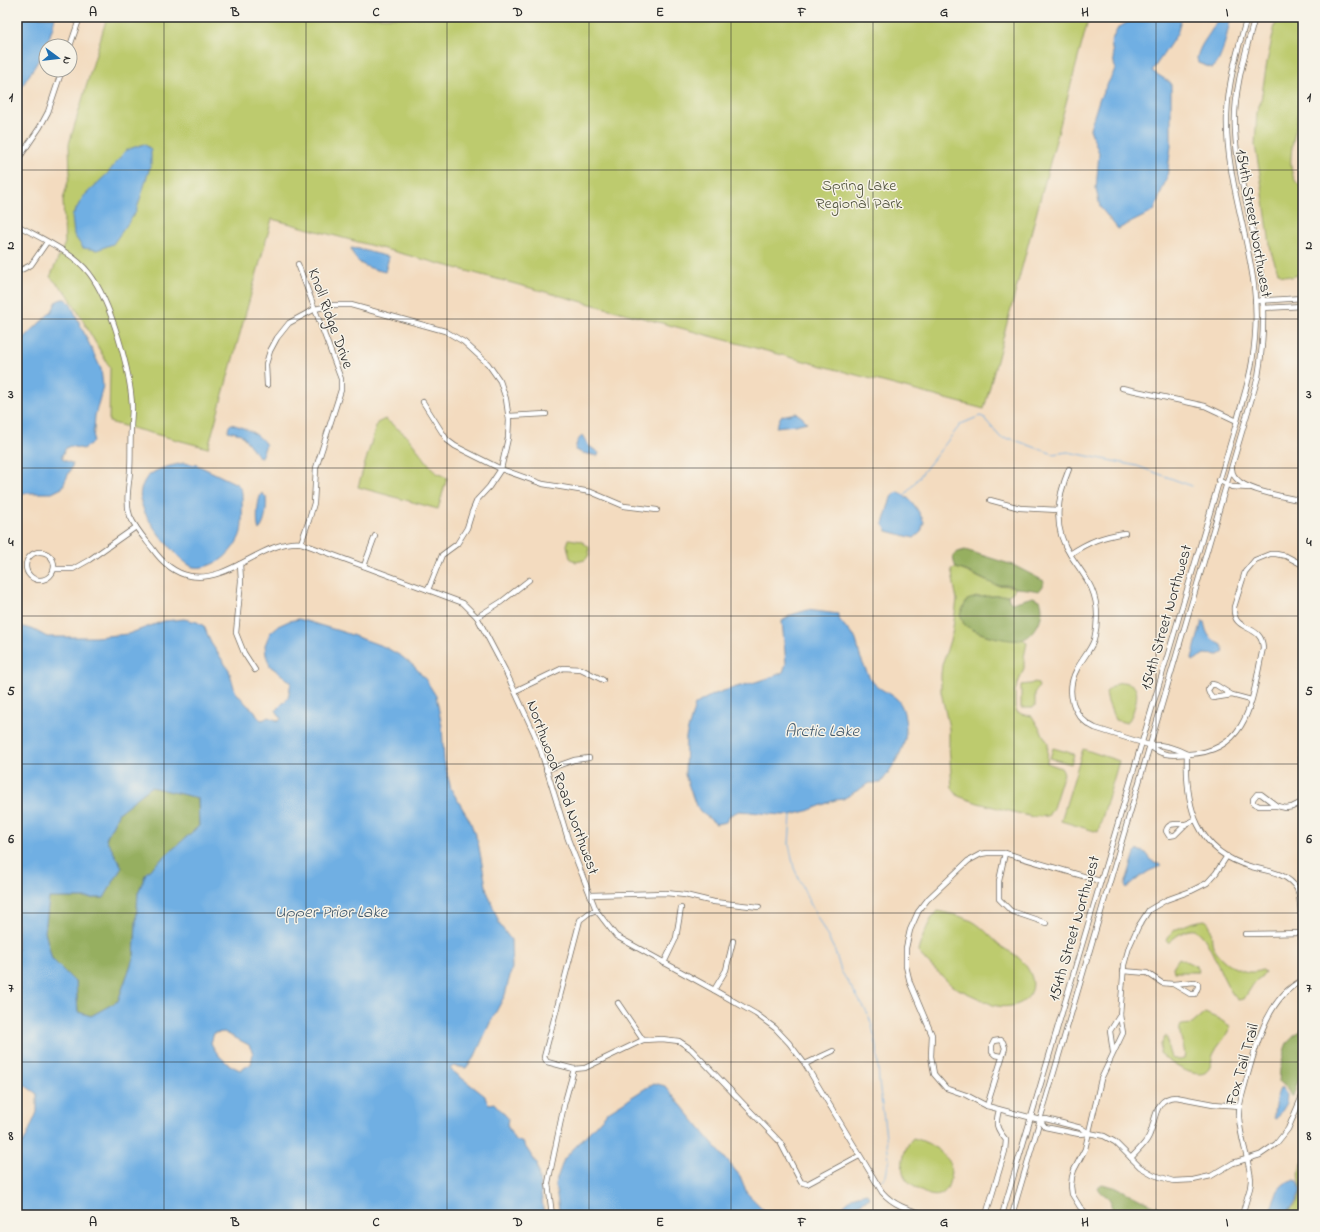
<svg xmlns="http://www.w3.org/2000/svg" width="1320" height="1232" viewBox="0 0 1320 1232" font-family="'Indie Flower',sans-serif">
<style>
.green{fill:#bdcb6e;stroke:#747b4c}
.forest{fill:#96af61;stroke:#606d46}
.water{fill:#70afe3;stroke:#4e6d87;fill-rule:evenodd}
.lines{fill:none;stroke-linecap:round;stroke-linejoin:round}
.stream{stroke:#70afe3;stroke-width:1}
.minor-casing{stroke:#71695f;stroke-width:6}
.minor{stroke:#fff;stroke-width:4.5}
.grid{fill:none;stroke:#2b2b2b;stroke-width:1;stroke-opacity:0.55}
.labels{text-anchor:middle;stroke-width:3;stroke-linejoin:round;paint-order:stroke}
.park-label{font-size:16px;fill:#50533c;stroke:#f7f3e8}
.street-label{font-size:16px;fill:#2b2b2b;stroke:#f7f3e8}
.water-label{font-size:17px;font-style:italic;fill:#43596b;stroke:#f7f3e8}
.neatline{fill:none;stroke:#2b2b2b;stroke-width:1.5}
.grid-label{font-size:13px;text-anchor:middle;font-weight:bold;fill:#2b2b2b}
</style>
<rect width="100%" height="100%" fill="#f7f3e8"/>
<filter id="ink" filterUnits="userSpaceOnUse"><feTurbulence type="fractalNoise" baseFrequency=".025" numOctaves="2"/><feDisplacementMap in="SourceGraphic" scale="8" xChannelSelector="R" yChannelSelector="G"/><feConvolveMatrix kernelMatrix="1 2 1 2 8 2 1 2 1" color-interpolation-filters="sRGB"/></filter>
<filter id="wash" filterUnits="userSpaceOnUse"><feTurbulence type="fractalNoise" baseFrequency=".012" numOctaves="4" result="noise"/><feDisplacementMap in="SourceGraphic" scale="16" xChannelSelector="R" yChannelSelector="G"/><feGaussianBlur stdDeviation="0.9" result="paint"/><feColorMatrix in="noise" values="0 0 0 0 0 0 0 0 0 0 0 0 0 0 0 0 0 1.4 0 .05"/><feComposite in="paint" operator="in"/></filter>
<g filter="url(#wash)">
<rect width="100%" height="100%" fill="#f3dbbf"/>
<!-- green -->
<g class="green">
<path d="M107,17H1089L984,409L272,219L208,448L109,422L110,368L67,293L50,277L65,243L63,200L70,174L69,144Z"/>
<path d="M1279,17H1303V88L1300,91C1299,100 1299,108 1298,117C1295,136 1281,176 1303,188V273L1292,277L1282,275L1278,272L1271,252L1262,187L1255,145L1257,112L1261,100L1267,62L1275,25Z"/>
<path d="M385,419L406,435L435,472L447,478L438,509L358,487L377,423Z"/>
<path d="M569,539L581,541L589,547V555L585,560L576,562L570,558L567,545Z"/>
<path d="M956,568C970,572 981,580 994,584C1001,587 1008,584 1015,588L1012,593L1008,595L977,597L968,600L963,623C980,637 1002,640 1023,639L1027,643L1024,657V668L1015,691V707L1017,712L1022,714L1032,716L1048,743L1047,763L1061,768L1064,773L1053,808L1048,816L1033,817L978,803L958,796L952,788L949,745V728L941,692V675L942,665L952,634L957,600L951,569Z"/>
<path d="M1035,682L1037,683L1039,686L1035,693V706L1033,708H1021V685L1030,684Z"/>
<path d="M1123,682C1128,683 1134,684 1136,690C1139,697 1132,718 1127,723L1115,720L1108,702L1106,692L1117,683Z"/>
<path d="M1053,748L1074,754L1071,764L1050,758Z"/>
<path d="M1083,749L1119,761L1098,832L1061,821Z"/>
<path d="M937,911C947,913 958,915 967,919C980,923 990,937 1001,946C1004,949 1009,951 1014,954C1028,964 1042,986 1025,1000C1017,1007 1003,1008 993,1005L952,986L939,973L929,964L918,952C919,944 931,916 937,911Z"/>
<path d="M1205,920C1214,925 1210,938 1213,946C1219,961 1239,973 1254,972C1257,972 1260,970 1263,970L1265,972L1261,978L1254,983L1244,999L1238,1000C1223,988 1210,934 1195,930C1185,928 1174,938 1168,943L1166,941C1167,939 1167,936 1169,935C1176,927 1195,921 1205,920Z"/>
<path d="M1179,958L1196,966L1199,970L1198,972H1174L1173,967Z"/>
<path d="M1205,1013L1219,1019L1230,1026V1029C1226,1038 1217,1045 1213,1055C1211,1061 1212,1067 1206,1072C1196,1080 1167,1062 1160,1053L1161,1045L1165,1036L1167,1037L1168,1048L1171,1058L1179,1060L1184,1059C1187,1048 1178,1038 1180,1026L1182,1025L1192,1024Z"/>
<path d="M913,1138C926,1141 941,1149 948,1161C952,1166 951,1173 950,1179C946,1200 932,1199 916,1188C911,1184 905,1180 903,1172C901,1161 905,1146 913,1138Z"/>
<path d="M1303,1162V1215H1286C1290,1209 1298,1203 1300,1197C1305,1184 1294,1177 1303,1162Z"/>
</g>
<!-- forest -->
<g class="forest">
<path d="M965,550L1013,565L1044,581L1043,586L1039,591L1028,589L1015,588L1010,585H995L966,571L956,568L954,562L953,556L958,552Z"/>
<path d="M1008,595L1009,600L1012,603L1033,597L1040,600C1046,613 1037,633 1024,639C1012,644 974,633 965,625C962,622 962,617 960,614L967,600L977,597Z"/>
<path d="M151,787L198,798L199,826L146,873L138,893L134,956L118,1001L91,1016L78,1012L76,983L52,959L45,932L49,898H104L122,867L106,839L119,812Z"/>
<path d="M1303,1027V1066L1293,1096H1291L1287,1089L1279,1082L1280,1069L1285,1048L1287,1043Z"/>
<path d="M1102,1184L1118,1188L1141,1200L1174,1213L1175,1215C1169,1215 1160,1216 1156,1214C1152,1212 1154,1212 1150,1211C1136,1207 1122,1220 1111,1207C1112,1194 1101,1197 1098,1187Z"/>
</g>
<!-- water -->
<g class="water">
<path d="M17,17H55C50,46 32,71 17,94Z"/>
<path d="M1136,17H1182L1177,34L1152,71L1171,83V146L1167,177L1154,211L1118,229L1100,207L1096,189L1099,153L1090,129L1099,100L1115,70L1111,41L1118,28Z"/>
<path d="M1218,17H1231C1228,28 1222,65 1212,68L1198,63L1197,58C1200,42 1213,33 1218,17Z"/>
<path d="M144,144L151,149V164L136,212L113,244L97,250L83,248L74,235L72,216L83,197L108,173L126,150Z"/>
<path d="M351,248L359,249L389,257L385,272C370,268 355,266 351,248Z"/>
<path d="M62,299H65L70,303L101,369L103,386L95,416L93,442L83,449L70,446L66,448L62,455V459L73,464L62,488L52,493H23L17,496V341H21L52,311L57,301Z"/>
<path d="M796,413L802,417L807,422L795,425L776,427L781,416Z"/>
<path d="M231,424C243,427 260,434 266,445L261,457H259L241,434L228,431L229,426Z"/>
<path d="M582,435L589,446L599,453L598,456L583,453L575,450L577,442Z"/>
<path d="M184,463L197,465L237,484L241,488L242,493C242,503 243,523 241,532C239,541 229,554 222,559C213,564 204,569 193,567C179,562 147,522 143,508C140,500 139,492 143,484C149,469 170,466 184,463Z"/>
<path d="M898,492C911,497 918,510 924,522L921,532L914,538L887,531L883,524L889,504L892,495Z"/>
<path d="M262,493L266,497C267,507 266,523 259,530C256,524 257,498 262,493Z"/>
<path d="M807,610L838,614V618L852,635L854,636C858,643 858,650 860,656C863,664 868,675 872,681C880,691 891,693 897,699C902,705 904,711 905,719C910,744 895,763 881,783H870L843,799L835,800L807,811L791,815H781L739,811L730,815L726,822L716,824L701,812L696,806L685,775L686,737L695,705C721,686 755,686 783,672L786,664L782,621L791,615Z"/>
<path d="M184,619L197,622L204,626L211,643L229,670L235,691L247,705L255,711L257,716L261,720L265,719L268,717L279,721L281,719L276,710L288,698L291,682L270,666L266,655L265,645L270,633L278,626L289,621L299,619L346,633L385,647L401,656L415,667L426,680L436,696L442,726L444,761L451,789L470,821L478,842L487,891L500,925L511,940L512,968L505,995L490,1023L475,1056L466,1068L453,1066L450,1069L485,1096L486,1100L489,1104L494,1103L508,1118L507,1125L514,1139L523,1143L537,1164L544,1215H17V1150L25,1140L37,1112V1094L23,1084L17,1082V625L34,630L47,637H95L128,634L164,621ZM151,787L198,798L199,826L146,873L138,893L134,956L118,1001L91,1016L78,1012L76,983L52,959L45,932L49,898H104L122,867L106,839L119,812ZM224,1032L249,1045L253,1053L251,1064L240,1070C226,1064 218,1057 211,1043L214,1033Z"/>
<path d="M1202,621L1204,622C1207,636 1209,638 1222,645L1224,652L1219,655L1204,654L1193,661L1192,658Z"/>
<path d="M1138,850L1146,853L1154,863L1159,864L1161,866C1157,868 1153,869 1149,871C1141,876 1133,882 1127,888L1125,885L1135,853Z"/>
<path d="M654,1083L665,1086L740,1176L747,1193L764,1210L765,1215H560L555,1184L564,1159L608,1112Z"/>
<path d="M1281,1087L1287,1095L1286,1103L1276,1119L1274,1118C1274,1108 1276,1095 1281,1087Z"/>
<path d="M1294,1180L1298,1181C1305,1196 1293,1204 1285,1215H1270C1274,1200 1276,1183 1294,1180Z"/>
<path d="M867,1193L870,1198L854,1206L844,1215H825L833,1209L838,1210L854,1196Z"/>
</g>
<g class="lines">
<!-- stream -->
<g class="stream">
<path d="M905,495L961,424L980,416L983,417L1001,438L1012,439L1053,454L1068,452L1137,466L1192,486"/>
<path d="M791,815L789,844L794,868L809,901L835,951L841,971L868,1014L872,1026L877,1047L879,1082L889,1159L886,1175L882,1180"/>
</g>
</g>
</g>
<g filter="url(#ink)">
<g class="lines">
<!-- minor casing -->
<g class="minor-casing">
<g id="minor">
<path d="M70,46L80,17"/>
<path d="M17,161L40,127L48,112L62,70"/>
<path d="M17,225C40,238 73,252 89,273C111,301 131,373 132,407C132,414 131,421 131,428C130,442 131,456 130,471C129,485 125,502 130,516C135,528 144,538 152,548C161,561 174,573 190,576C230,583 262,540 301,543L463,603L477,617L505,670L534,733L541,751L568,839L596,910L616,936L714,990L756,1014L775,1028L789,1043L805,1064L882,1192C894,1206 910,1210 927,1215"/>
<path d="M298,264L341,379V390L316,468L314,503L309,520L301,543"/>
<path d="M17,272L31,265L47,242"/>
<path d="M1255,301L1303,298"/>
<path d="M1263,308L1303,306"/>
<path d="M267,385L266,364L270,351L277,338L289,323L315,309L333,305H351L445,331L464,342L488,364L500,381L506,399L509,420L508,438L501,469L489,487L477,500L472,512L467,528L457,544L442,555L428,590"/>
<path d="M1122,388L1205,406L1237,421"/>
<path d="M423,402L447,440L455,446L501,469L543,484L591,492L624,506L657,510"/>
<path d="M509,416L546,414"/>
<path d="M1069,469C1057,498 1052,528 1071,556C1085,577 1097,589 1097,616C1097,624 1096,632 1094,640C1090,651 1082,659 1077,669C1065,691 1072,717 1095,728L1149,745C1162,757 1173,755 1189,754C1251,751 1252,696 1263,648C1262,622 1232,634 1234,607L1245,572L1255,560L1270,554H1276L1286,556L1303,565"/>
<path d="M1232,469C1232,474 1235,478 1240,482C1254,492 1286,497 1303,501"/>
<path d="M1218,480L1232,487L1250,488"/>
<path d="M990,500L1020,508L1058,510"/>
<circle cx="40" cy="566" r="14"/>
<path d="M1070,554C1090,541 1101,537 1125,533"/>
<path d="M240,564L241,581L236,633L244,653L255,670"/>
<path d="M364,566L375,536"/>
<path d="M54,569H73L89,560L136,527"/>
<path d="M477,617L501,602L529,580"/>
<path d="M515,691L563,668L581,669L603,680"/>
<path d="M1232,695L1213,698L1209,693L1208,690L1212,684L1216,685L1232,695L1251,700"/>
<path d="M1303,737C1300,747 1300,756 1303,766"/>
<path d="M1149,745C1163,744 1175,748 1187,754"/>
<path d="M1187,754C1185,806 1196,852 1252,867C1268,871 1288,873 1297,889C1302,898 1302,946 1303,959"/>
<path d="M546,770L574,760L589,758"/>
<path d="M1277,806L1261,794H1257L1253,799V803L1259,806H1277L1286,808L1292,807L1300,803L1303,800"/>
<path d="M1186,824L1175,835L1169,836L1166,831C1169,821 1178,825 1186,824C1189,823 1192,821 1195,820"/>
<path d="M1005,853L999,881V899L1011,911L1046,923"/>
<path d="M1100,881L1005,853H987L981,854L968,861L928,899L918,912L910,930L906,948V966L910,983L932,1035L931,1056L934,1074L946,1088L966,1095L987,1106L1040,1120L1046,1119L1081,1128L1089,1133L1104,1136L1115,1142L1140,1167L1154,1175L1173,1181L1193,1180L1211,1176L1233,1163L1260,1155L1276,1144L1288,1129L1303,1094"/>
<path d="M590,895L666,893L685,895L714,902L759,907"/>
<path d="M596,910L589,913L580,920L544,1057L547,1062L574,1069L585,1068L643,1040L662,1039L679,1041L691,1049L780,1142L801,1182L807,1184L859,1156"/>
<path d="M1245,934L1301,933"/>
<path d="M664,963L676,938L681,908"/>
<path d="M1123,971L1147,973L1162,983L1173,984L1195,982L1198,984V987L1195,994H1190L1173,984"/>
<path d="M714,990L726,970L733,941"/>
<path d="M618,1003L643,1040"/>
<path d="M1113,1052L1110,1031L1120,1015"/>
<path d="M805,1064L833,1051"/>
<path d="M987,1106L1005,1048L1003,1042L1001,1040L994,1041L992,1045V1052L995,1055L1001,1056"/>
<path d="M1040,1120L1045,1127L1079,1134L1089,1133"/>
<path d="M1131,1158C1137,1151 1145,1145 1149,1136C1156,1121 1154,1097 1176,1097L1213,1104L1240,1106"/>
<path d="M552,1215L548,1183L564,1105L574,1069"/>
<path d="M986,1215L1005,1151L1006,1140C996,1128 995,1124 999,1110"/>
<path d="M1002,1215L1237,421C1242,401 1249,382 1252,362C1256,337 1257,311 1254,286C1247,229 1225,173 1227,115C1228,81 1238,49 1247,17"/>
<path d="M1012,1215L1258,377C1264,341 1265,305 1260,268C1253,222 1237,177 1235,130C1233,92 1245,54 1255,17"/>
<path d="M1088,1215L1080,1207L1072,1194L1071,1186L1072,1177L1074,1170L1085,1149L1096,1102L1101,1079L1123,1033L1120,1015L1124,965L1129,947L1138,927L1149,910L1166,900L1191,891L1207,883L1216,873L1227,856"/>
<path d="M1242,1215L1250,1188L1251,1180C1249,1159 1240,1138 1239,1117C1238,1105 1243,1093 1246,1081C1256,1046 1267,997 1303,980"/>
</g>
</g>
<!-- minor -->
<use href="#minor" class="minor"/>
</g>
</g>
<!-- grid -->
<path class="grid" d="M164,17V1215M306,17V1215M447,17V1215M589,17V1215M731,17V1215M873,17V1215M1014,17V1215M1156,17V1215M17,170H1303M17,319H1303M17,468H1303M17,616H1303M17,764H1303M17,913H1303M17,1062H1303"/>
<g class="labels">
<!-- park labels -->
<g class="park-label">
<text x="859" y="190">Spring Lake<tspan x="859" dy="18">Regional Park</tspan></text>
</g>
<!-- street labels -->
<g class="street-label">
<text transform="translate(1255 223) rotate(80)" y="6">154th Street Northwest</text>
<text transform="translate(332 318) rotate(70)" y="6">Knoll Ridge Drive</text>
<text transform="translate(1165 617) rotate(-74)" y="6">154th Street Northwest</text>
<text transform="translate(564 787) rotate(70)" y="6">Northwood Road Northwest</text>
<text transform="translate(1073 928) rotate(-74)" y="6">154th Street Northwest</text>
<text transform="translate(1241 1064) rotate(-74)" y="6">Fox Tail Trail</text>
</g>
<!-- water labels -->
<g class="water-label">
<text x="822" y="736">Arctic Lake</text>
<text x="331" y="917">Upper Prior Lake</text>
</g>
</g>
<!-- margin -->
<rect width="1320" height="1232" fill="none" stroke="#f7f3e8" stroke-width="44"/>
<!-- north arrow -->
<g transform="translate(58 58) rotate(105)"><circle r="19" fill="#f7f3e8" stroke="#a5a39c"/>
<path d="M0-3L7 15L0 10L-7 15Z" fill="#1f6fb2"/>
<text y="-6" font-size="11" font-weight="bold" text-anchor="middle" fill="#2b2b2b">N</text>
</g>
<rect x="22" y="22" width="1276" height="1188" class="neatline"/>
<g class="grid-label">
<text x="93" y="16">A</text>
<text x="235" y="16">B</text>
<text x="376" y="16">C</text>
<text x="518" y="16">D</text>
<text x="660" y="16">E</text>
<text x="802" y="16">F</text>
<text x="944" y="16">G</text>
<text x="1085" y="16">H</text>
<text x="1227" y="16">I</text>
<text x="11" y="101">1</text>
<text x="1309" y="101">1</text>
<text x="11" y="249">2</text>
<text x="1309" y="249">2</text>
<text x="11" y="398">3</text>
<text x="1309" y="398">3</text>
<text x="11" y="546">4</text>
<text x="1309" y="546">4</text>
<text x="11" y="695">5</text>
<text x="1309" y="695">5</text>
<text x="11" y="843">6</text>
<text x="1309" y="843">6</text>
<text x="11" y="992">7</text>
<text x="1309" y="992">7</text>
<text x="11" y="1140">8</text>
<text x="1309" y="1140">8</text>
<text x="93" y="1226">A</text>
<text x="235" y="1226">B</text>
<text x="376" y="1226">C</text>
<text x="518" y="1226">D</text>
<text x="660" y="1226">E</text>
<text x="802" y="1226">F</text>
<text x="944" y="1226">G</text>
<text x="1085" y="1226">H</text>
<text x="1227" y="1226">I</text>
</g>
</svg>
